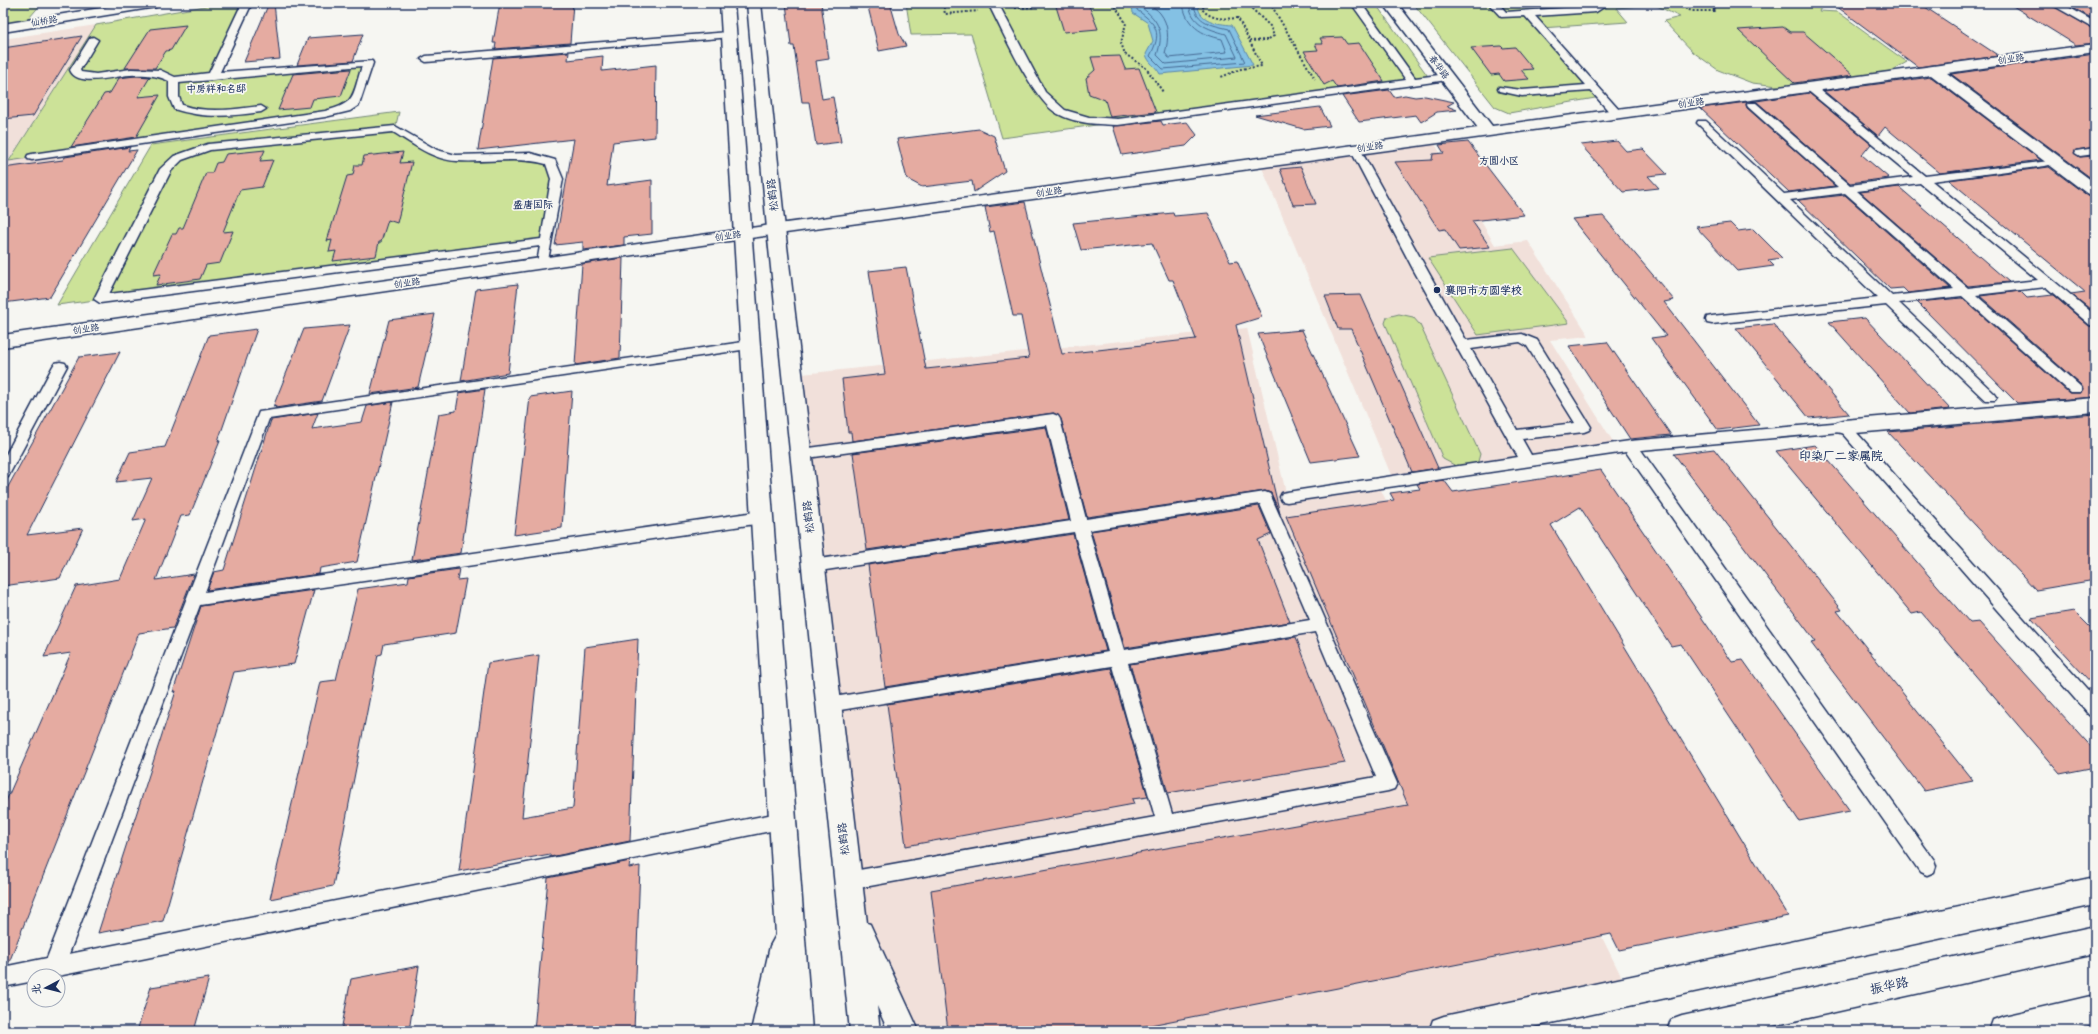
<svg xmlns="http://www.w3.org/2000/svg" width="2098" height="1034" viewBox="0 0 2098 1034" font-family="'Patrick Hand','LXGW WenKai TC',sans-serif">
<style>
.built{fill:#f1e0da}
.green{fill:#cce298;stroke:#74887b}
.water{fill:#84c1e4;stroke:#5a87ae}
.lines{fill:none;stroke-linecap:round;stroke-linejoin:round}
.shore{stroke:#456994;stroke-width:1}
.building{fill:#e5aba1;stroke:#1b2f5e}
.lane-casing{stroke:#1b2f5e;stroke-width:3}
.street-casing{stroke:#1b2f5e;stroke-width:3}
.secondary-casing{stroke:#1b2f5e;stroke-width:3}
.path{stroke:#1b2f5e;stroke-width:2;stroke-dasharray:2 2;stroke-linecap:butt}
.lane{fill:#f6f6f2;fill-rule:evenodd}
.street{fill:#f6f6f2;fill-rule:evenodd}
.secondary{fill:#f6f6f2;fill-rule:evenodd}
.poi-dot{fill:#1b2f5e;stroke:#f6f6f2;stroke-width:1.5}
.labels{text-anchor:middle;stroke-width:3.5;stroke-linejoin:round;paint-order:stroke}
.far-street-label{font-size:9px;fill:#1b2f5e;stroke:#f6f6f2}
.far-neighbourhood-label{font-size:10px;font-weight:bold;fill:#1b2f5e;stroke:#f6f6f2}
.street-label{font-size:11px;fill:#1b2f5e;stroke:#f6f6f2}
.poi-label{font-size:11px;font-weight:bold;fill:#1b2f5e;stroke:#f6f6f2;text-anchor:start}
.neighbourhood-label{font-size:12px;font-weight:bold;fill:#1b2f5e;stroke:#f6f6f2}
.near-street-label{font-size:13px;fill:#1b2f5e;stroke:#f6f6f2}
</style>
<rect width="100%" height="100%" fill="#f6f6f2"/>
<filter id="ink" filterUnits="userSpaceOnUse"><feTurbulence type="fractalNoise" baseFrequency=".025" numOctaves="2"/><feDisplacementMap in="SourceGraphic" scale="8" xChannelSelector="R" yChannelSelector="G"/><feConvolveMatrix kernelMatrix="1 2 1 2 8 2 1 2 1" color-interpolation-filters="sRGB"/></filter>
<g filter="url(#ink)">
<!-- built -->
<g class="built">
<path d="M96,25L9,160L87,149L3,277V39Z"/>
<path d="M1432,139L1495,245L1528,241L1589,336L1550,340L1617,448L1394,482L1260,163Z"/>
<path d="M1247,328L1287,497L1378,484L1629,992L1444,1031H904L852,916L792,375Z"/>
</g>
<!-- green -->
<g class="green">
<path d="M3,3H42L23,25L3,28Z"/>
<path d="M223,3H247L213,75L368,63L355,103L325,114L9,161L96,25Z"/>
<path d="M906,3H1375L1430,79L1002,138L971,34L911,35Z"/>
<path d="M1413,3H1824L1819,11L1838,12L1907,62L1891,71L1787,87L1752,83L1718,70L1693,52L1664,21L1680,17L1655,5L1616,8L1628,22L1541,28L1601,97L1509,113L1495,107Z"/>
<path d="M399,112L395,129L433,152L456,158L530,156L551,162L557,179L546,242L57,305L151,145Z"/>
<path d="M1513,248L1569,323L1478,335L1428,258Z"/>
<path d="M1399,314L1413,317L1420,325L1480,454L1477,465L1460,468L1443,459L1385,323L1387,317Z"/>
</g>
<!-- water -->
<path class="water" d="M1135,3H1198C1197,21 1218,24 1232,25L1253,65L1160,74C1156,66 1148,63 1146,54L1153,41L1148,23L1133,13L1132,5Z"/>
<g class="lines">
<!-- shore -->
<g class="shore">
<path d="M1137,3V10C1158,25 1162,33 1150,56L1163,69L1245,62L1229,29C1213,25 1195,23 1194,3"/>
<path d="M1142,3V8C1160,21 1164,34 1157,55L1166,64L1237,57L1226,34C1208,29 1191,24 1189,3"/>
<path d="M1148,3C1152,7 1157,9 1160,13C1169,24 1169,40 1165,53L1169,58L1227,52L1222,39C1202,35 1185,25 1183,3"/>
</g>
</g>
<!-- building -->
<g class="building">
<path d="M269,3H274L280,59L244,62Z"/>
<path d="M500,3H573L570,43L495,49L496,43H493Z"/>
<path d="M786,3H821L829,59L816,61L822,99L833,97L841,142L816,145L809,102H802L794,46H791Z"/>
<path d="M867,3H890L899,34L906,46L879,51Z"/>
<path d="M1055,3H1088L1098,29L1064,32Z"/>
<path d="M1832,3H1919L1999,56L1918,67Z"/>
<path d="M2008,3H2048L2095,30V43L2076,45Z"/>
<path d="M2064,3H2095V20Z"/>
<path d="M186,25L171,50L166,51L155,68H125L150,29Z"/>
<path d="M1783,27L1790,32H1803L1853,75L1794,83L1738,30Z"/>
<path d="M363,34L353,61L297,65L308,38Z"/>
<path d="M82,36L33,116L3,119V48Z"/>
<path d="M1342,37L1347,44L1359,43L1384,81L1337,88L1332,81L1324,85L1304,51L1318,50L1315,44H1323L1320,38Z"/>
<path d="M1501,46L1503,48L1515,47L1533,69L1521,70L1529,79L1504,81L1499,74L1491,75L1471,48Z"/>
<path d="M569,52L568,60L603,56L602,71L656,65L655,137L613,142L607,186L652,180V234L624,237V245L583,250V242L555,245L574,139L478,150L493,58Z"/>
<path d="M2095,54V147L2076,150L2074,153L2080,157L2095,156V181L1951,74Z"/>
<path d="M1120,56L1125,69L1139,68L1156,112L1110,117L1105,100L1089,94L1086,78L1095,70L1091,57Z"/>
<path d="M351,69L341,96L313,99L310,107L278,110L293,74Z"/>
<path d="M135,76L150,77L138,97L160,95L136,137L71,147L104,94L110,93L119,78Z"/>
<path d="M1931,77L2041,160L1940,173L1885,127L1878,136L1824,91Z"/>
<path d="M1389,90L1394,97L1405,95L1415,97L1425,96L1454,102L1447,106L1457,110L1437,112L1421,122L1416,115L1359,122L1342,96Z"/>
<path d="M1809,93L1871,144L1862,155L1889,178L1850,183L1757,102H1750Z"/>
<path d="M1747,102L1746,104L1747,108L1835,186L1789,192L1700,108Z"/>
<path d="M1320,107L1330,126L1303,129L1255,115Z"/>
<path d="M1161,121L1163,125L1187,122L1197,135L1186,146L1122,155L1113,126Z"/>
<path d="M979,129L994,136L1005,171L974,192L972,181L922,187L907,179L897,139Z"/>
<path d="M1617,141L1626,151L1643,149L1667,174L1648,176L1659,188L1623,192L1581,145Z"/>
<path d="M1468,142L1524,215L1472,221L1490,247L1459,250L1445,229L1439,230L1395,162L1432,160L1433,154L1444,153L1439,145Z"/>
<path d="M130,147L128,151L137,150L50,297L3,303V168L63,160L65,157Z"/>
<path d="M265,150L260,161L273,160L262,187L240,190L223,232L233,231L220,263L206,265L200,279L156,285L161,274L153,275L172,234H176L179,228H183L206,173H212L216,163L222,162L226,154Z"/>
<path d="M403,152L400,163L412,162L397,223L388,220L381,242H379L376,256L333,261L336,251L329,252L332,240L327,241L347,176L353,175L355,165H362L364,156Z"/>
<path d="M1301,167L1316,204L1293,205L1280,169Z"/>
<path d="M2049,167L2088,196L2095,197V313L2071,294L2085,292L1949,180Z"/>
<path d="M1899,187L2009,282L1968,286L1860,192Z"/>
<path d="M1845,195L1950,288L1908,293L1903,288L1890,289L1798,200Z"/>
<path d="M1025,202L1062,354L1196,339L1173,280H1169L1152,243L1081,250L1073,223L1173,213L1174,216L1208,213L1230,262L1237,261L1262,317L1236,325L1280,514L1271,493L1265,491L1087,517L1061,419L1054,413L852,441L851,432H848L842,379L885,374L869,271L906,267L926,369L1029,358L1021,316H1013L994,231L990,232L985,207Z"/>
<path d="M1603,216L1674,300L1664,302L1759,425L1718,430L1651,338L1666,336L1572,219Z"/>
<path d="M1730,223L1738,231L1753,229L1782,258L1768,260L1774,266L1737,271L1696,227Z"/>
<path d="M623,258L620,358L575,365L582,264Z"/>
<path d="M518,284L508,373L461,381L476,289Z"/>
<path d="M2020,291L2027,298L2053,295L2089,326L2095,327V397L2017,403L1917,302L1962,298L2069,393H2081L2083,388L2081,385L1980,296Z"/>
<path d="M1361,295L1438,468L1412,472L1351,329H1338L1325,296Z"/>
<path d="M435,314L418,387L370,394L389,320Z"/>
<path d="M1865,318L1950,409L1910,413L1829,322Z"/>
<path d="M1773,324L1849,414L1809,418L1736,328Z"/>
<path d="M350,325L322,401L275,408L276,406L273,407L304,329Z"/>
<path d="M257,329L218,441H220L190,515L181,516L156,580L194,574L173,628L139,633L8,965H3V808L71,653L44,657L76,586L120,579L146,519L133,521L152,478L116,482L130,452L165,447L209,335Z"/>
<path d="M1302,330L1360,456L1311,462L1258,334Z"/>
<path d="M1607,342L1671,435L1630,439L1569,346Z"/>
<path d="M120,352L27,535L83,528L60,578L3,586V496L79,357Z"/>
<path d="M485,389L461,553L412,560L439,414L456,411L459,393Z"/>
<path d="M572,391L562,528L514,535L530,397Z"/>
<path d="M393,402L357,562L320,568L319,574L207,590L214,572L224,570L271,420L318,413L312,429L362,422L367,406Z"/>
<path d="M2095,414V580L2036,590L1888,432Z"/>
<path d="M1046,427L1069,520L867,550L853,453Z"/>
<path d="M1815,445L1970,623L1979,622L2095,751V767L2060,774L1921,612L1912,614L1776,451Z"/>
<path d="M1714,449L1842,610L1837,611L1973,781L1924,791L1811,643L1816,642L1674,454Z"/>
<path d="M1601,470L1732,662L1743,660L1850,811L1799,821L1681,644L1671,646L1580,507L1551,525L1788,916L1619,950L1611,934L1120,1031H948L931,890L1408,805L1286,516L1394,500L1390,493L1420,489L1417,484L1444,480L1453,492Z"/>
<path d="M1259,506L1271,534L1258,540L1290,622L1125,648L1091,531Z"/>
<path d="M1073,534L1106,651L885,687L868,565Z"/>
<path d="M459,569L457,580L466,579L456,633L384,644L382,654L378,655L333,886L270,899L320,682L336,680L358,589L408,582L409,576Z"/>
<path d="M314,590L294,664L234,672L163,921L98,933L176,691L173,692L201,606Z"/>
<path d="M2074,611L2095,632V687L2031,618Z"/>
<path d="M1296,637L1345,763L1168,793L1130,664Z"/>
<path d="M638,639L630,841L550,857V854L459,871L488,663L539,655L522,817L573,808L585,647Z"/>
<path d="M1111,668L1148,797L1132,799L1134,804L906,846L887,704Z"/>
<path d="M630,861L629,868L640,866L634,1031H534L548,878Z"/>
<path d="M419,966L409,1031H341L351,979Z"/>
<path d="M209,978L194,1031H137L151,987Z"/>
</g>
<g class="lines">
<!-- lane casing -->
<g class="lane-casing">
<g id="lane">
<path d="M242,3H252L220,72L372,61L373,63L359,105L350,111L325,117L32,160L28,159L27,157L28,155L32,154L325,111C357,103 352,96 362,66L179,83V97L182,105C208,114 235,109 261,106L266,109L261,112C231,116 204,119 174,109L169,97V81C157,75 144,74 130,75C115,76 77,88 70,70L90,38L93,37L98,40L80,70L81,72L96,74L131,69L160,70L175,77L209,73Z"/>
<path d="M988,3H998L1045,92L1065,110L1089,117L1118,119L1406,80L1351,3H1361L1415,78L1447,74L1452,77L1447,80L1413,85L1118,125C1098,124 1076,124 1058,114C1033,101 1002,30 988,3Z"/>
<path d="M1488,3H1498L1506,12L1594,6L1599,3H1610L1596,12L1535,16L1620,111L1621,113L1620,115H1612L1591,91L1522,96L1499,91L1498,89L1499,87L1522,90L1586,85L1525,16L1501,17Z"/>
<path d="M2049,3H2061L2095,22V29Z"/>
<path d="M729,32L734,35L732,37L426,62L421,59L426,56Z"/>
<path d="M1810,84L1814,85L1925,176L2049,161L2051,163L2049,165L2045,166L1932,181L2095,315V326L2090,325L2046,287L1976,295L2080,386L2082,389L2080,392H2070L1962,296L1899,303L1995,394L1997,397L1995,400H1985L1886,305L1712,324L1707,323L1706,320L1707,317L1712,316L1878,298L1697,123L1698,121H1706L1784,194L1838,187L1748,107L1747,105L1748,103H1756L1850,185L1913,177L1806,89L1805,87L1806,85ZM1920,183L2038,280L1968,288L1857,191ZM1845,193L1954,289L1892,296L1790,200Z"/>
<path d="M395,126L437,150L456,155L530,153L555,160L563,179L547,266L543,267L537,263L540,246L100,303L94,299L160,169L174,156L208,144ZM393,132C413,144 433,160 457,161C487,163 517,156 546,164L551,179L541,239L109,294L171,171L182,160L210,150Z"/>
<path d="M1355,146L1360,149L1466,340L1522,334L1537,340L1591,427L1589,430L1584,432L1522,439L1531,455L1630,441L1844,422L1849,424L2095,698V717L2089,715L1841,432L1641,450L1934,860L1936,866L1934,872L1927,875L1920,872L1626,452L1287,502L1282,501L1280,497L1282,493L1287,492L1518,457L1413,269L1350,149ZM1520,342L1527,346L1575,423L1517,430L1471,349Z"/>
<path d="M2095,148V154L2080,156L2075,153L2076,151Z"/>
<path d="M750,341L755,342L757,345L755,348L269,419L205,592L762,511L767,513L770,517L767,521L762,523L200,605L69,954L783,812L790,815L792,821L790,827L58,976H34V981L3,987V967L47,958L259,412Z"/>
<path d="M60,362L65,363L67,366L10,473L8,477L3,478V460L53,366L55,363Z"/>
<path d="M1053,414L1058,416L1060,419L1086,519L1265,492L1270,494L1397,783L1394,789L1388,791L848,890L841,887L838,881L841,875L848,872L1155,817L1112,666L828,712L822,710L819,705L822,700L828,698L1108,652L1074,532L813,572L808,570L805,566L808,562L813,560L1071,521L1047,425L800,459L795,458L793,454L795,450ZM1260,504L1310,620L1124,650L1089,530ZM1315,632L1376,777L1172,814L1128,663Z"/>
</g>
</g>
<!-- street casing -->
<g class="street-casing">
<g id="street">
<path d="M131,3H163L156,7L3,32V24Z"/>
<path d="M1383,3H1397L1492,126L2095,44V52L1947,73L2095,183V196L2089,195L1931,75L743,239L3,347V335L743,229L1478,128Z"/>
<path d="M2095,398V412L1844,434L1837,432L1834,427L1837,422L1844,420Z"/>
</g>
</g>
<!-- secondary casing -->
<g class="secondary-casing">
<g id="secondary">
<path d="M720,3H734L812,1031H782V1029L781,1031H751L770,946L776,935Z"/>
<path d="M747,3H761L785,229L867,923L870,924L919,1031H888L877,1006L880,1031H850L767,229Z"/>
<path d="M2095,877V905L1514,1031H1429L1433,1020L1444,1016Z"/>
<path d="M2095,926V954L1750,1031H1667L1671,1020L1682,1016Z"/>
<path d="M2095,995V1025L2069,1031H1989L1993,1020L2004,1016Z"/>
</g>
</g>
<!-- path -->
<g class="path">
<path d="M943,3L945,14L978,11"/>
<path d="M1117,3L1115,6L1126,23L1121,43L1125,54L1146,68L1163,92"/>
<path d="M1206,3L1202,9C1211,20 1224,19 1238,18L1262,66L1241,69L1221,77"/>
<path d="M1246,3L1270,26L1274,36L1267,40L1250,41"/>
<path d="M1270,3L1315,79"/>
<path d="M1670,3L1692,11H1715L1710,3"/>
<path d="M1015,8L1037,7L1036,3"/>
</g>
<!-- lane -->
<use href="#lane" class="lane"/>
<!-- street -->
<use href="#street" class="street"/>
<!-- secondary -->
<use href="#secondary" class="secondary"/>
</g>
</g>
<!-- markers -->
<circle class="poi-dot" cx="1437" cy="290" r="4"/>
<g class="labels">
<!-- far-street labels -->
<g class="far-street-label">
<text transform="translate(44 21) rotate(-9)" y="3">仙桥路</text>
<text transform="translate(2011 59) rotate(-8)" y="3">创业路</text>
<text transform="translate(1439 67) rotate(53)" y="3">春华路</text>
<text transform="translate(1691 103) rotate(-8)" y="3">创业路</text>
<text transform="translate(1370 147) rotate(-8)" y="3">创业路</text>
<text transform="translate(1049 192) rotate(-8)" y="3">创业路</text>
<text transform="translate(728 236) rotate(-8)" y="3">创业路</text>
<text transform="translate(407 283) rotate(-8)" y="3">创业路</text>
<text transform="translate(86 329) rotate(-8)" y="3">创业路</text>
</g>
<!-- far-neighbourhood labels -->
<g class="far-neighbourhood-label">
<text x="216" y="92">中房祥和名邸</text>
<text x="1499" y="164">方圆小区</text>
<text x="533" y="208">盛唐国际</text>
</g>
<!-- street labels -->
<g class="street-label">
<text transform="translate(772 195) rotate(-96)" y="4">松鹤路</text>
<text transform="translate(808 517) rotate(-96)" y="4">松鹤路</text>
<text transform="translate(843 839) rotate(-96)" y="4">松鹤路</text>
</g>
<!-- poi labels -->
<g class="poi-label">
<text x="1445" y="294">襄阳市方圆学校</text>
</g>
<!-- neighbourhood labels -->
<g class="neighbourhood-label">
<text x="1841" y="460">印染厂二家属院</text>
</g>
<!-- near-street labels -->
<g class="near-street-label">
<text transform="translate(1889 985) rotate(-12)" y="5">振华路</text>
</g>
</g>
<!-- margin -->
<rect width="2098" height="1034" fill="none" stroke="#f6f6f2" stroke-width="16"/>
<rect x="8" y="8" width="2082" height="1018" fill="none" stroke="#1b2f5e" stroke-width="1.5" filter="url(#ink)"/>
<!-- north arrow -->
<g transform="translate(46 988) rotate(263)"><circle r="19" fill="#f6f6f2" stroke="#9ea6b7"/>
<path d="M0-3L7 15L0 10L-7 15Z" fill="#1b2f5e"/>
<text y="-6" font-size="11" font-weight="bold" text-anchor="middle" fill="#1b2f5e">北</text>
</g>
</svg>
